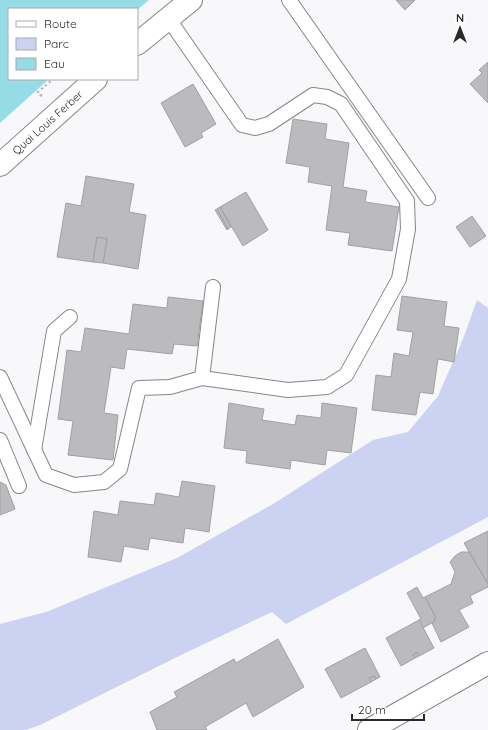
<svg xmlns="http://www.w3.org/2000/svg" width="488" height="730" viewBox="0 0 488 730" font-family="Quicksand,sans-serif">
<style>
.green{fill:#cbd2f2}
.water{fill:#95dce6}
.building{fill:#bbbbbd;stroke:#a1a1a3}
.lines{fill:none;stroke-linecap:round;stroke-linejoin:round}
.lane-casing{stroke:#858688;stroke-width:16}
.street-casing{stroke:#858688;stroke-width:24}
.secondary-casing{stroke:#858688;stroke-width:24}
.path{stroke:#b5b6b8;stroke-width:2.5;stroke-dasharray:2 3;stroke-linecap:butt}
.lane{stroke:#fff;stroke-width:14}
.street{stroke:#fff;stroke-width:22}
.secondary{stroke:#fff;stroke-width:22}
.labels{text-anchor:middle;stroke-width:3;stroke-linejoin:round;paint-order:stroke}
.street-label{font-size:11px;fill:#292a2b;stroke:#fff}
</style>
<rect width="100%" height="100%" fill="#f8f8fb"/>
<!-- green -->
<path class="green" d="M477,300L488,308V517L286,624L272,612L179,656L40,725L26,730H0V624L46,612L177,558L273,504L373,440L408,432L438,396L463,339Z"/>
<!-- water -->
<path class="water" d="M0,0H149L137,10L9,9V79H49L0,123Z"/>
<!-- building -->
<g class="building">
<path d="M396,0H415L405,10Z"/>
<path d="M488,62V103L470,84L482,73L479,70Z"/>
<path d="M193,84L216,124L201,133L203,137L185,147L161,103Z"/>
<path d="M293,119L327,124L325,139L349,143L343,187L367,191L365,202L399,207L392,251L348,245L350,233L326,230L332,186L308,182L310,167L286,163Z"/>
<path d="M86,176L134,184L129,212L146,215L138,269L103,263L107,239L97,237L93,262L57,257L66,203L81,206Z"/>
<path d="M246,192L268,230L243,246L220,207Z"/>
<path d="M220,207L231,227L228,229L217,209Z"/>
<path d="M217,209L228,229L227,230L215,210Z"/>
<path d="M472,216L486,236L470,247L456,227Z"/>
<path d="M97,237L107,239L103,263L93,262Z"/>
<path d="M402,296L447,302L444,326L459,328L454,362L438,359L433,394L420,392L416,415L372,410L376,375L391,377L394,353L409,356L413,332L397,330Z"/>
<path d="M168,297L203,301L197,346L174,344L172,354L127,349L124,369L111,367L104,413L118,415L113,460L68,455L73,421L58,419L67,350L81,352L85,328L129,334L133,304L167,308Z"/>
<path d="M229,403L264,409L262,420L295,425L297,415L321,418L322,403L357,408L351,453L327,450L325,465L291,460L290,469L246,463L247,451L224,448Z"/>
<path d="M182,481L215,486L209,532L185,528L183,543L150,538L148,550L124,546L121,562L88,557L94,511L118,515L120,501L154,505L156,493L179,497Z"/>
<path d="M0,482L6,485L15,509L0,515Z"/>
<path d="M488,531V582H487L464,543Z"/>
<path d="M461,552H469L488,584V587L470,596L473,603L459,610L469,627L441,642L432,623L435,621L434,619L436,618L425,597L451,584L455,572L450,562L455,556Z"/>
<path d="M417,587L423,598L425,597L436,618L434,619L435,621L423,628L419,620L421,619L407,593Z"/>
<path d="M419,620L434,648L419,656L417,652L413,655L415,658L401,666L386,638Z"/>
<path d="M278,639L304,687L253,717L246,703L205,727L207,730H157L150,712L177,697L174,692L234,659L236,663Z"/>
<path d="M365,648L380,677L376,679L374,676L369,678L371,682L341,698L325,669Z"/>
<path d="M417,652L419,656L415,658L413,655Z"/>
<path d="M374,676L376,679L371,682L369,678Z"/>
</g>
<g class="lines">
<!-- lane casing -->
<g class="lane-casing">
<g id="lane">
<path d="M289,0L428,198"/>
<path d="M0,377L46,475L74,485L104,482L120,469L139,388L170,387L202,378L288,390L327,387L346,375L399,279L408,229L407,201L341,104L327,97L313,95L269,124L255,128L242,125L168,18"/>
<path d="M202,378L213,287"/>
<path d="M0,440L19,486"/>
<path d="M34,450L54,331L70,317"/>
</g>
</g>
<!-- street casing -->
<g class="street-casing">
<g id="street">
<path d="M137,44L191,0"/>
<path id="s1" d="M0,165L96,79"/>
</g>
</g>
<!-- secondary casing -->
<g class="secondary-casing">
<path id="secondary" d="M369,730L488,663"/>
</g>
<!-- path -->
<path class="path" d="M40,96L41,95L38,92L53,79"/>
<!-- lane -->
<use href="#lane" class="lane"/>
<!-- street -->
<use href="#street" class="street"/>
<!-- secondary -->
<use href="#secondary" class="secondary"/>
</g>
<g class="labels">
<!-- street labels -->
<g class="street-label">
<text dy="4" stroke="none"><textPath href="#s1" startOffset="64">Quai Louis Ferber</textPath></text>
</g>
</g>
<!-- legend -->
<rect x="8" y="8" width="130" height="72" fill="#ffffff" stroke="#a9aaaa"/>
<rect x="16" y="21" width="20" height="6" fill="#ffffff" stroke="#a9aaaa"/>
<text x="44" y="28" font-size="12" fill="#292a2b">Route</text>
<rect x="16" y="38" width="20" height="12" fill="#cbd2f2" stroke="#a9aaaa"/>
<text x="44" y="48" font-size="12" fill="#292a2b">Parc</text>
<rect x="16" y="58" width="20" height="12" fill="#95dce6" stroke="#a9aaaa"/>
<text x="44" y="68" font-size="12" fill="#292a2b">Eau</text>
<!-- north arrow -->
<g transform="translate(460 28)" stroke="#ffffff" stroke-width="3" paint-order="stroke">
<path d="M0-3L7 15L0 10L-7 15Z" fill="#292a2b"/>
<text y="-6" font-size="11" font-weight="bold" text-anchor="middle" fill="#292a2b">N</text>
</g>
<!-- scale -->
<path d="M352 714v6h72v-6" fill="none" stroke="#292a2b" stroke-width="2"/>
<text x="358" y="714" font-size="12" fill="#292a2b" stroke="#ffffff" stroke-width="3" paint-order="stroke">20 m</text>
</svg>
